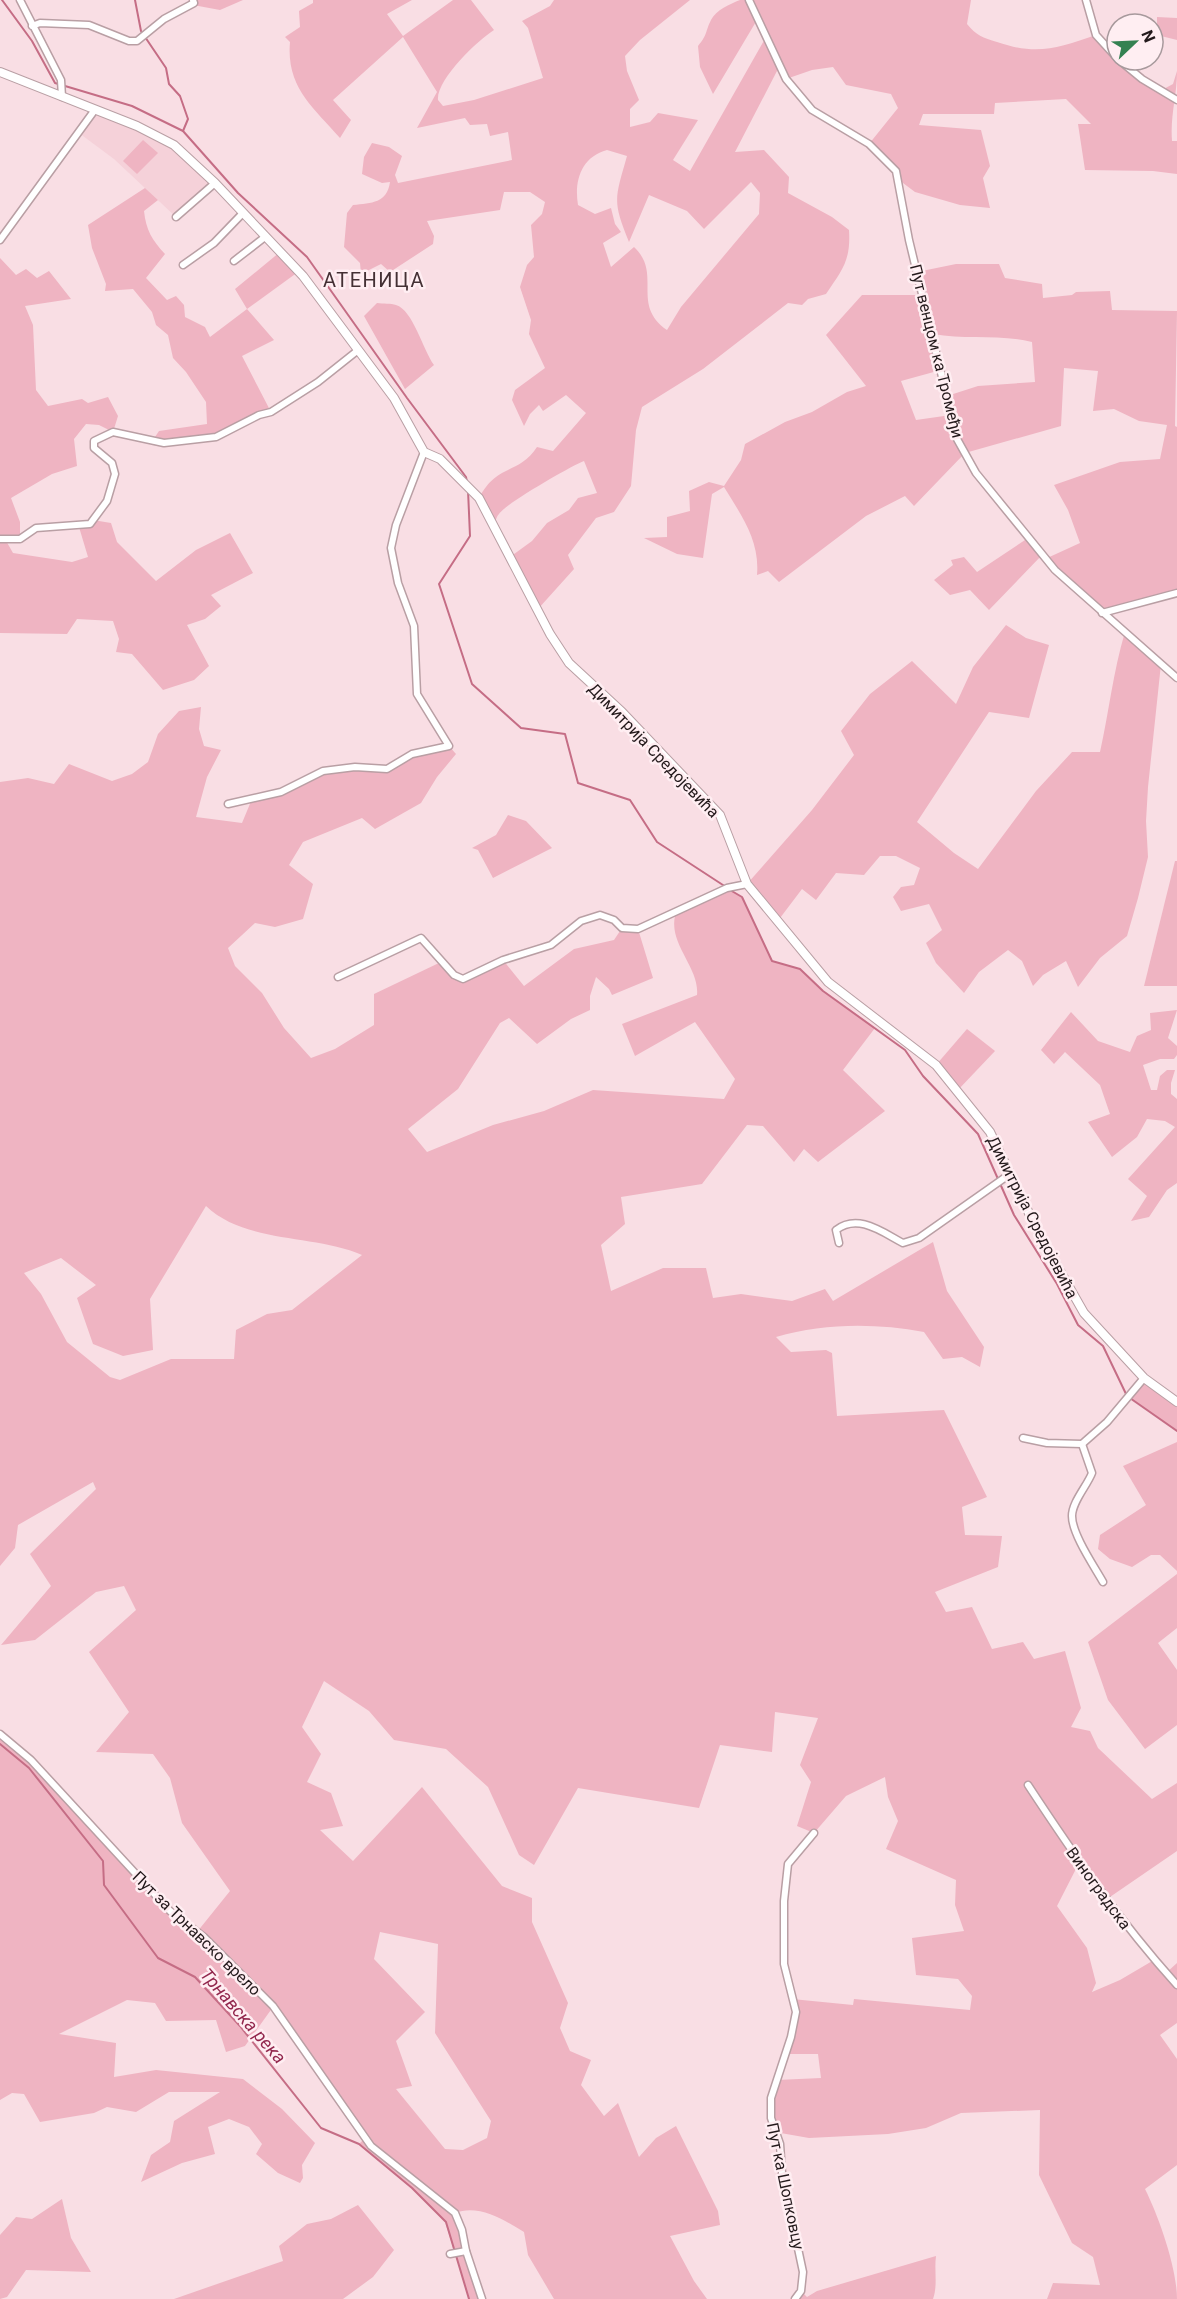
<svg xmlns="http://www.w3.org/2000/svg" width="1177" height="2299" viewBox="0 0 1177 2299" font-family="Roboto,sans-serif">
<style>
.built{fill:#f5d1d9}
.green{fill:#efb4c2;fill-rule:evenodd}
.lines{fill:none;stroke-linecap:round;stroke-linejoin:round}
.stream{stroke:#c56d85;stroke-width:2}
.minor-casing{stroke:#b99fa4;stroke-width:9}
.tertiary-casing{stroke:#b99fa4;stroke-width:10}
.minor{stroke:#fff;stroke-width:6}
.tertiary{stroke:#fff;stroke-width:8}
.labels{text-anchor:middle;stroke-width:5;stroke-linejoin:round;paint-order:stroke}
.street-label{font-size:16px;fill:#23191b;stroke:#ffeef2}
.water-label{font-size:18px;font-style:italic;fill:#92274d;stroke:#ffeef2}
.quarter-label{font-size:20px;letter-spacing:1.5px;fill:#443034;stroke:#ffeef2}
</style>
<rect width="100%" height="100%" fill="#f9dee4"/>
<!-- built -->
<path class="built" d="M94,111L174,145L215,183L176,217L114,159L79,133Z"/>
<!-- green -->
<g class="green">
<path d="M193,0H243L220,10L193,5Z"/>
<path d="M313,0H412L387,14L403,36L453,0H471L494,30C478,40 436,80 438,100L443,106L474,100L543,78L528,28L522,21L550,6L554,0H690L640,40L625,56L627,71L639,100L630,109V127L650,122L658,113L698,120L673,160L690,171L766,37L757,20L713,94L700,67L698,46C708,34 705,32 711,20C716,10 730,4 740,0H971L967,24C976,35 983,38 997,42C1038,56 1057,48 1096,35L1105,47L1160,91L1173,84L1177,71C1177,96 1170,115 1172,141H1177V174L1153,171L1085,170L1078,124H1091L1066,99L995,103L994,114H923L919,125L981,130L990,166L983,178L990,208L960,205L915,192L899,180L896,171L869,144L898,108L891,94L846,85L833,67L812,70L786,79L778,69L735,152L764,150L789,177L788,193L832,217L849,230C851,261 842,270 826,294L808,299L802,305L788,303L703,369L642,407L636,430L631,486L614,512L596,518L568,555L574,569L538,609L510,557L532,541L547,523L569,510L578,498L597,493L584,461C571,466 505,504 499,514C496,517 495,523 494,527L479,498C497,463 519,475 537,447L553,451L586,413L566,395L543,411L539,405L530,414L524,426L512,400L515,390L545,368L529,334L531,320L520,287L527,265L534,257L531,225L542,214L545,202L530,192H504L500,210L427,221L434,236L433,244L390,272L381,264L361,274L360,263L344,247L347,213L353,205C372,203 387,203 390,182L382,183L362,174L364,157L372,143L389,147L402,156L395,175L398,183L512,160L508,132L490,136L487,124L470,125L465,118L417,128L437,92L403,37L333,100L351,120L340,138C313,107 286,87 290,42L285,37L300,27L299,11L313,3ZM607,150L627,156C615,199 612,200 629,242L649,195L687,211L704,229L751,182L760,193L759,214L681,307L667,330C630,304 663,274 634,247L611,267L603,243L621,232L615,224L611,208L595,214L578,205C574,181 581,157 607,150Z"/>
<path d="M1157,17L1177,18V40L1157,35Z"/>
<path d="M143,140L158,153L137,174L123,161Z"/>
<path d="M145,188L158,200L144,211C146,230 152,240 165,254L146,278L167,300L176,296L184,305L185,317L205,327L210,337L247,309L235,289L280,252L298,272L247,309L274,340L242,356L271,412C226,432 204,445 153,440L159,431L207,424L206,402L186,372L173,358L168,335L156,325L152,312L133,289L105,291L106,284L92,248L88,225Z"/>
<path d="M0,258L16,275L26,269L37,278L49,271L71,299L25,306L33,325L36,390L48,406L82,399L88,403L108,397L118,416L113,432L99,425L86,424L74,439L77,466L52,474L11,498L20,522V539H5L13,553L72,562L88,557L79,527L93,520L111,523L117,542L156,581L196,550L230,533L253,573L211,595L221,606L205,619L187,625L209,666L194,680L163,690L132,654L116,652L119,639L113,621L77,619L67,634L0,633Z"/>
<path d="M956,264H999L1005,278L1042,284L1043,298L1072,295L1076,292L1110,291L1112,310L1177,311L1175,426L1177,427V593L1102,613L1045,559L1080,543L1068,510L1054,485L1120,462L1160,459L1167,425L1139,421L1114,409L1093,411L1098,371L1064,368L1061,426L965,453L914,506L905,496L866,516L779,582L768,571L757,575C760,540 741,515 724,487L712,494L703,558L677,554L644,538L667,537V517L690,511L689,491L709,482L724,486L741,460L745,444L785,422L812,412L847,392L866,386L826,335L862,295H922L917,272ZM933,334C966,340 1000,334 1032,342L1035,382L978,386L947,396L951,415L916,420L901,381L941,370Z"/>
<path d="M377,303C383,304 391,303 396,305C413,310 423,350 434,365L405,389L364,316Z"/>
<path d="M1028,538L1042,555L989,610L970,590L950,595L934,580L953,565L951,560L964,557L977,572Z"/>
<path d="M1006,625L1026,638L1049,645L1029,718L989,712L917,822L954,853L978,869L1036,791L1072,752H1100C1109,712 1113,672 1125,632L1161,664L1148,787L1146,821L1148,857L1138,898L1127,936L1100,958L1078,987L1066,961L1043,975L1033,986L1022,961L1008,950L979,972L964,993L936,963L926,943L942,930L929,904L901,911L893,897L901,887L914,885L920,868L896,856H880L864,875L836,873L816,900L802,889L777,922L747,884L812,810L854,755L841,731L870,694L912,661L956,704L973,667Z"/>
<path d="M201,707L199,729L204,746L221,750L207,777L196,817L242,823L252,799L281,792L323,771L355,767L387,769L412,754L449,746L456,754L437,777L421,803L375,829L362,818L303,842L289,865L313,884L303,919L275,927L255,923L228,948L235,966L262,993L284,1028L311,1058L335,1049L374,1025V994L441,962L463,979L503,960L524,986L574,949L614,940L622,928L638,929L653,978L612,995L609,989L596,977L590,996V1010L571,1019L537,1044L509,1018L500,1023L458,1089L408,1129L427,1152L493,1125L544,1111L593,1090L724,1099L735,1079L695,1022L635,1056L622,1024L697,995C700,966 664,941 677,910L727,888L742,897L772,961L800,969L823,991L875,1028L843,1070L885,1111L818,1162L804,1149L794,1162L763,1126L747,1125L702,1184L621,1197L625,1224L601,1245L611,1291L663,1268H706L713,1298L741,1294L792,1301L825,1289L833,1301L933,1242L947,1291L984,1347L980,1367L962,1357L943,1359L924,1332C875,1323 824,1323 776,1337L791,1352L826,1350L832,1353L837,1416L944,1410L987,1497L962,1507L965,1535L1002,1536L998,1567L935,1592L946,1612L972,1607L992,1649L1023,1642L1034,1659L1065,1651L1081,1708L1071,1727L1090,1731L1098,1748L1152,1799L1177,1783V1851L1107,1899L1079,1863L1057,1906L1087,1948L1096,1983L1092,1992L1120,1980L1154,1960L1166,1973L1177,1963V2023L1160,2035L1177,2059V2165L1145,2189C1159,2217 1177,2268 1177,2299H1047L1053,2283L1100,2285L1093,2257L1072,2243L1039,2175L1040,2110L961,2113L926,2128L888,2134L809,2138L775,2132L771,2098L777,2080L821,2078L818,2054H786L796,2012L792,1999L853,2005L854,1999L970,2010L972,1996L958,1979L916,1975L912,1938L964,1931L955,1905L956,1880L886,1849L898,1821L888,1797L885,1777L846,1796L814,1833L797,1826L811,1782L800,1765L818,1718L775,1712L772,1752L720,1745L699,1808L578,1788L534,1865L519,1855L488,1787L446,1749L394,1740L369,1711L324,1681L302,1727L321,1754L307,1782L331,1793L343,1826L320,1830L353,1861L422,1787L502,1886L532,1898V1922L568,2003L560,2028L570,2051L591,2060L581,2085L604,2116L618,2103L639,2157L656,2138L676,2126L718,2211L720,2225L670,2236L694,2281L707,2299H554L528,2255L524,2232C504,2220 479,2204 455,2213L482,2299H469L445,2222L412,2188L359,2144L365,2138L273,2007L245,2046L226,2052L216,2020L166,2021L155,2003L127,2000L59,2034L116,2043L114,2077L156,2070L243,2079L282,2109L315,2143L302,2165L303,2178L300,2183L278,2173L256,2154L262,2144L249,2127L229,2119L208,2127L215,2154L182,2163L141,2182L151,2155L170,2142L174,2121L220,2092H169L136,2112L107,2107L94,2113L40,2122L24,2094L12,2093L0,2100V1734L10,1741L170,1911L197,1932L230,1891L182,1823L170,1778L153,1754L96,1752L129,1712L89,1652L136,1610L124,1586L96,1592L35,1640L1,1645L51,1586L30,1554L96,1489L93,1482L18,1525L15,1548L0,1566V782L28,778L54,784L69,764L112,781L132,774L148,762L158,734L179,711ZM206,1206C246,1244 314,1234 362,1255L292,1310L267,1314L236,1330L234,1359H171L120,1380L110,1377L67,1342L41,1294L24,1273L61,1258L96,1285L77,1298L93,1344L123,1356L153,1350L150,1299ZM380,1932L438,1944L435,2033L491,2121L487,2138L463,2150L445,2149L396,2089L412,2086L396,2041L425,2012L374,1959Z"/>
<path d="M508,815L526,821L552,848L493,878L478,850L472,848L496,835Z"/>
<path d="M1175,861H1177V986H1144Z"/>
<path d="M1177,1010L1168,1038L1177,1046V1055L1174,1059H1160L1143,1065L1151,1090H1157L1160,1076L1167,1070H1175L1171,1083V1094L1177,1099V1183L1167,1190L1149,1217L1131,1221L1147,1196L1128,1179L1175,1127L1165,1121L1147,1119L1137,1137L1112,1157L1088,1122L1110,1114L1100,1085L1065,1052L1054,1064L1041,1050L1071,1012L1098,1041L1130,1052L1137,1036L1151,1030L1150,1013Z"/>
<path d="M967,1029L995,1051L957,1091L936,1065Z"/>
<path d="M1144,1378L1177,1402V1431L1127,1396Z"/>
<path d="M1177,1442V1571L1160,1555H1151L1132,1567L1110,1559L1098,1549L1100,1535L1146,1505L1123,1466Z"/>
<path d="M1177,1574V1628L1158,1643L1177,1670V1725L1145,1749L1108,1700L1088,1642Z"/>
<path d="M62,2199L71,2238L91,2272L26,2270L7,2297L0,2299V2235L16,2217L32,2219Z"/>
<path d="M358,2205L394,2250L373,2277L343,2299H174L283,2261L279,2246L307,2224L331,2219Z"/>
<path d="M936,2256C934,2271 938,2285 933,2299H795L801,2291L807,2297L817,2291Z"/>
</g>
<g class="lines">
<!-- stream -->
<g class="stream">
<path d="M2,0L32,41L55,83L132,106L183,131L238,193L307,257L407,398L466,477L467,482"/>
<path d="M135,0L141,31L166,68L169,84L180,96L188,119L183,131"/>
<path d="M468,490L470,536L439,584L472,684L521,728L565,734L578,783L630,800L657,842L726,887"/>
<path d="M730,890L742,897L772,961L800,969L823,991L905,1050L923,1076L978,1134L1014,1215L1057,1284L1078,1325L1103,1346L1127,1396L1177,1431"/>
<path d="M0,1744L29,1768L103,1861L104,1885L158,1958L195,1977L240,2026L321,2128L359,2144L412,2188L446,2222L469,2299"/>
</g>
<!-- minor casing -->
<g class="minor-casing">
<g id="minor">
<path d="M20,0L61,80L62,97"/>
<path d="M749,0L786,79L812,110L869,144L896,171L909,240L957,439L976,473L1055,570L1177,678"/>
<path d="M1086,0L1096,35L1117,58"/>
<path d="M32,26L40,23L89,25L129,41H137L164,19L194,3L193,0"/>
<path d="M1119,60L1142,79L1177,100"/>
<path d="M176,217L215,183"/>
<path d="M0,240L94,111"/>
<path d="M234,261L265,237"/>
<path d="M183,265L214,243L242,214"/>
<path d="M0,539H20L36,528L90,524L107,501L115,474L112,463L94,448V441L113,432L164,443L216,437L259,415L271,412L318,382L357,351"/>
<path d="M1102,613L1177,593"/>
<path d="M228,804L281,792L323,771L355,767L387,769L412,754L449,746L417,694L414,626L398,583L391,548L396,525L424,452"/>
<path d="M338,977L421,938L454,975L463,979L503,960L551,945L581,921L600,915L614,920L622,928L638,929L727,888L747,884"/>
<path d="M839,1243L836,1230C858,1213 882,1232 903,1243L919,1238L1010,1174"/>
<path d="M1023,1438L1047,1443L1082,1444L1107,1422L1144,1378"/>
<path d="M1082,1444L1092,1473C1087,1486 1072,1502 1072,1516C1072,1534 1094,1566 1103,1582"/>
<path d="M0,1734L31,1760L170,1911L204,1937L273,2006L371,2146L455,2213L462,2230L466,2251L482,2299"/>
<path d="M1028,1785C1074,1855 1121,1923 1177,1985"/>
<path d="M450,2254L466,2251"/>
<path d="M795,2299L801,2291L803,2272L782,2173L780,2144L771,2118V2098L791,2037L796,2012L784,1964V1901L788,1864L814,1833"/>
</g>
</g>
<!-- tertiary casing -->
<g class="tertiary-casing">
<path id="tertiary" d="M0,72L137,126L174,145L215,183L303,276L394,398L424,452L440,459L479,498L550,634L569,663L622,712L720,815L747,884L828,982L936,1065L990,1132L1039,1234L1084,1313L1144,1378L1177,1402"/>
</g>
<!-- minor -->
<use href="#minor" class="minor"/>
<!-- tertiary -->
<use href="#tertiary" class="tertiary"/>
</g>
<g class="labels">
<!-- street labels -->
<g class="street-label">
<text transform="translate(937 351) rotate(76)" y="6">Пут венцом ка Тромеђи</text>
<text transform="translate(654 750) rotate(46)" y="6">Димитрија Средојевића</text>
<text transform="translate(1033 1217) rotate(63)" y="6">Димитрија Средојевића</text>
<text transform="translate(1099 1888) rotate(54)" y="6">Виноградска</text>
<text transform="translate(197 1933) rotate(44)" y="6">Пут за Трнавско врело</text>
<text transform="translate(786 2186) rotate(78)" y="6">Пут ка Шопковцу</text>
</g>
<!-- water labels -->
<g class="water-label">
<text transform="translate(243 2016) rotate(49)" y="6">Трнавска река</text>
</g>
<!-- quarter labels -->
<g class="quarter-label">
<text x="374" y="287">АТЕНИЦА</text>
</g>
</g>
<!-- north arrow -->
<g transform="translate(1135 42) rotate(67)"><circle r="28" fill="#ffeef2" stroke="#a7999c" stroke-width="1.5"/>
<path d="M0-4.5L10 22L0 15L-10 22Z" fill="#348151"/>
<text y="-9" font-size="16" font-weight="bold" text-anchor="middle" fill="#23191b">N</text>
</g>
</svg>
